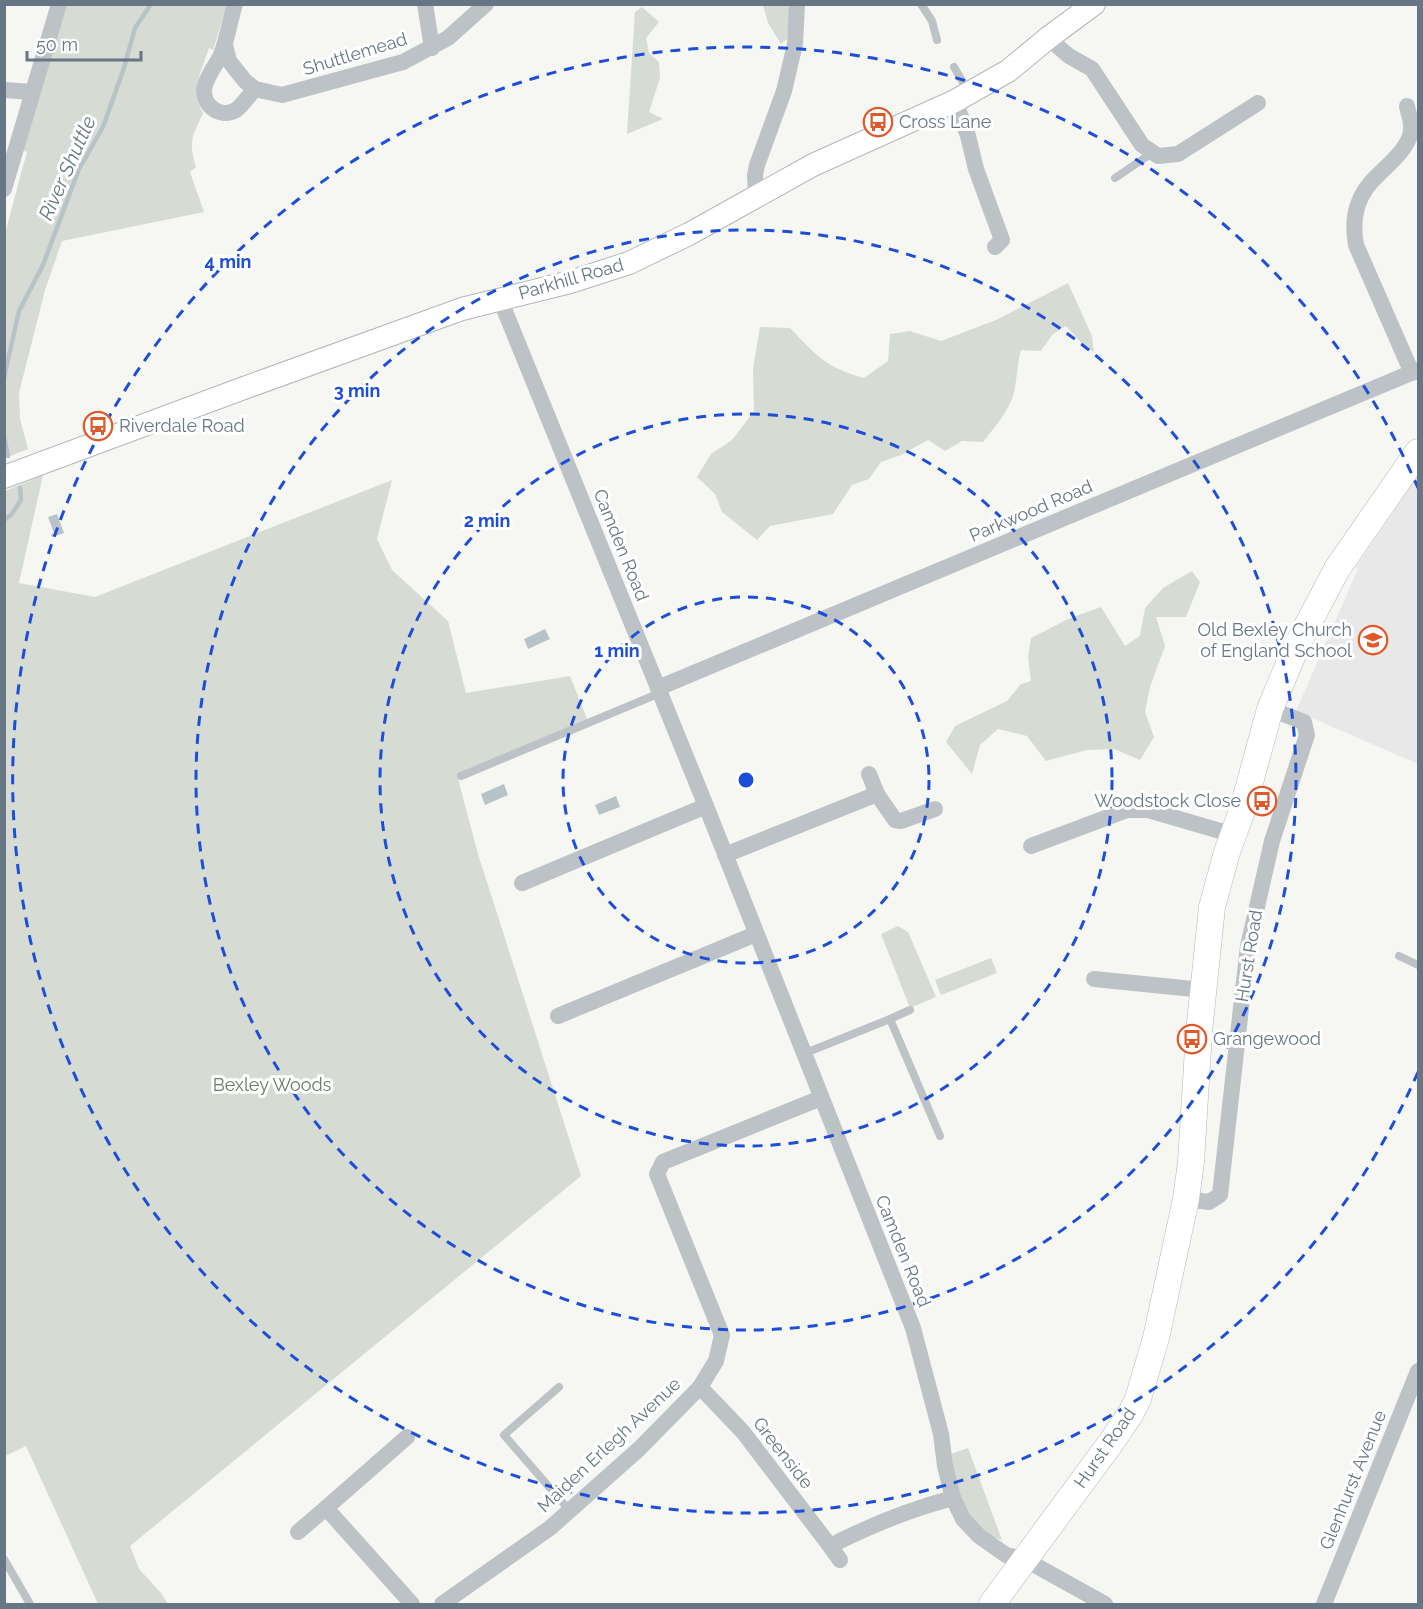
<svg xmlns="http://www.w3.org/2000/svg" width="1423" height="1609" viewBox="0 0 1423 1609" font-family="Raleway,sans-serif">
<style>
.built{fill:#e7e8e7}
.green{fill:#d6dbd3}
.water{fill:#b8c3c8}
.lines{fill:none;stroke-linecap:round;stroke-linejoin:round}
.stream{stroke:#b8c3c8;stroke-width:4.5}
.secondary-casing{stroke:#b2b7bc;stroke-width:24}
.primary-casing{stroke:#b1b6ba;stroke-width:27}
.service{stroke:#bdc2c6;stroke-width:8}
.minor{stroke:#bdc2c6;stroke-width:16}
.secondary{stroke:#fff;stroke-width:22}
.primary{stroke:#fff;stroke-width:26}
.ring{fill:none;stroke:#1d4ed8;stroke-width:3;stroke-dasharray:10 8}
.labels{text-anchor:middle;stroke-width:6;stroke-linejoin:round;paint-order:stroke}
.street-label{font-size:18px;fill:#667684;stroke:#fff}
.poi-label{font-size:18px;fill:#667684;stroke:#fff;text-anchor:start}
.park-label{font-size:18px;fill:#697b65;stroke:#fff}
.water-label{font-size:20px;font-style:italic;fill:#627780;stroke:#fff}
.centre{fill:#1d4ed8;stroke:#fff;stroke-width:3}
.ring-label{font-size:18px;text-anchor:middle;font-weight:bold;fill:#1d4ed8;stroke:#fff;stroke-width:6;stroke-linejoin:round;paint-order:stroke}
</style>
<rect width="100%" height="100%" fill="#f6f7f3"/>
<!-- built -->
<path class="built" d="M1418,476V764L1296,711L1358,569L1356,567Z"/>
<!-- green -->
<g class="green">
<path d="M66,5H227L213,50L209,48C202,70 189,92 203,113C192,138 188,140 196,167L190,172L204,212L62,241L45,290L19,393L20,419L28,449L5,458V233L27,152L22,150Z"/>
<path d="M763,5H790L787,39L781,44L768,23Z"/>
<path d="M642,7L659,22L646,38L649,53L659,62L660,78L649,112L663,119L627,134L635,12Z"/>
<path d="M1068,283L1092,336L1094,352L1084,346L1066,326L1053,334L1041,351L1021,350C1017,364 1017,379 1014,393C1009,411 994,428 983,442L962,441L945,451L928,440L901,455L881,462L869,479L852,485L833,514L770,526L757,540L722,512L715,494L697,477L711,454L732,440L754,411L753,368L760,327L790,328C817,356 825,367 864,378L888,361L890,334L910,331L941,341L996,320Z"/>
<path d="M43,475L19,583L95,597L392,480L377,539L392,570L448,621L466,693L570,676L589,724L457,775L478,854L581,1176L130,1546L139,1569L161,1593L168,1604H98L26,1446L5,1456V491Z"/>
<path d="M1192,571L1200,582L1186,617H1156L1165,646L1150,687L1145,712L1154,737L1140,760L1114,749L1087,750L1046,761L1027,736L998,729L980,745L972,774L946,742L955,726L1007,701L1021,684L1031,681L1028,657L1031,638L1068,619L1101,607L1125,646L1140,636L1145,608L1163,588Z"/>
<path d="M898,926L908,932L936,997L910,1008L881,934Z"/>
<path d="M991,958L997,973L941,995L935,980Z"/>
<path d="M968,1448L1002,1540C959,1527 957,1493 948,1455Z"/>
</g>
<!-- water -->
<g class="water">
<path d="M57,514L64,533L52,537L51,535L54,533L48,517Z"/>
<path d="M545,629L550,639L528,649L524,639Z"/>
<path d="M504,784L508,795L485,805L481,794Z"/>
<path d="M616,796L620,807L599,815L595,805Z"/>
</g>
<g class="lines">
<!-- stream -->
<g class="stream">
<path d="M4,378L19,311L43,265L79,169L103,127L124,68L135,28L151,4"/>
<path d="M4,437L8,456"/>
<path d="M4,520L11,515L21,500L20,488"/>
</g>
<!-- secondary casing -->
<g class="secondary-casing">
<path id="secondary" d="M4,477L244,388L462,309L570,282L629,263L689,234L813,165L955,101L1008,71L1048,38L1094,4"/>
</g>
<!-- primary casing -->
<g class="primary-casing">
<path id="primary" d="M992,1604L1110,1444L1131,1413L1138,1399L1156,1338L1186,1199L1191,1162L1199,1032L1212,907L1227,852L1243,808L1270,709L1297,645L1337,569L1418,452"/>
</g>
<!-- service -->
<g class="service">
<path d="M921,4L932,21L937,40"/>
<path d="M954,67L969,93"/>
<path d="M1115,178L1152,153"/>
<path d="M461,776L660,693"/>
<path d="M1399,956L1418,965"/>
<path d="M910,1010L890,1019L940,1136"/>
<path d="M803,1054L890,1019"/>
<path d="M559,1387L504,1435L570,1511"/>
<path d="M4,1559L30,1604"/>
</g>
<!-- minor -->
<g class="minor">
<path d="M235,4C230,21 227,39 221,55C216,65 206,77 204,89C203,106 220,119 236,110C243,105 249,95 255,89"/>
<path d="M425,4L432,48"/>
<path d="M1048,38L1069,56L1092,69L1142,145L1158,156L1178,154L1258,103"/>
<path d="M225,45L229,61L245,81L255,89L282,95L403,62L448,38L486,4"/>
<path d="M4,90L32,92"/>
<path d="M955,101L968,136L976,169L1002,240L995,247"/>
<path d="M1407,106C1408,113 1412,121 1411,129C1411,135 1408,141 1405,146C1398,157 1389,164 1379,174C1357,194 1351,216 1356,245L1412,373"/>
<path d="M4,189L59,4"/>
<path d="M756,196L755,175L757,165L784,91L795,44L797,4"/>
<path d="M500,299L706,806L913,1328L941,1434L945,1466L953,1498L963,1519L979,1536L1006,1555L1024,1559L1105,1604"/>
<path d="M658,688L1418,370"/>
<path d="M877,794L895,820L901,821L935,809"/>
<path d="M1031,846L1127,810H1148L1234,835"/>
<path d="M725,855L877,794L869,774"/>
<path d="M522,883L706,806"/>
<path d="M1094,979L1203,990"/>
<path d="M558,1016L756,934"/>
<path d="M1186,1199L1209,1202L1220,1195L1248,946L1272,841L1307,735L1304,722L1270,709"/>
<path d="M700,1387L743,1432L830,1546C869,1526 911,1509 953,1498"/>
<path d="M407,1437L326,1508L412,1604"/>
<path d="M298,1532L326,1508"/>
<path d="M830,1546L840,1560"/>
<path d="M442,1604L550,1528L639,1449L700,1387L716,1361L722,1335L657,1174L663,1162L821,1098"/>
<path d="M1324,1604L1418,1371"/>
</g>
<!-- secondary -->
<use href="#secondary" class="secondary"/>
<!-- primary -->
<use href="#primary" class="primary"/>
</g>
<!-- distance rings -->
<g class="ring">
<circle cx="746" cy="780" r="183"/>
<circle cx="746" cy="780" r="366"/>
<circle cx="746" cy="780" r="550"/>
<path d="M1418 1072A733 733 0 1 1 1418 488"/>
</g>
<!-- icons -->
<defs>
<g id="bus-ring" transform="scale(1.5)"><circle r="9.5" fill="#fff" stroke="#df592b" stroke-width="1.5"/><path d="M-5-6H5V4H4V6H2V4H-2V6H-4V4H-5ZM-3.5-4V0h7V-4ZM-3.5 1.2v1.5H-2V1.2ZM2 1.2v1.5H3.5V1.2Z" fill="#df592b"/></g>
<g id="school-ring" transform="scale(1.5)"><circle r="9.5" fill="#fff" stroke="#df592b" stroke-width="1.5"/><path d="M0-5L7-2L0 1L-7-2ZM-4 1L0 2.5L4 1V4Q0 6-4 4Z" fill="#df592b"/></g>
</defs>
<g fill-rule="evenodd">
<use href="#bus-ring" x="878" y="122"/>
<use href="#bus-ring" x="98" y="426"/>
<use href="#school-ring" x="1373" y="640"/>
<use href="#bus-ring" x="1262" y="801"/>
<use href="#bus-ring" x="1192" y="1039"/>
</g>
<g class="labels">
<!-- street labels -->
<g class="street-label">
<text transform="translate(355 54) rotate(-17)" y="6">Shuttlemead</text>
<text transform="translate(571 279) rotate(-16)" y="6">Parkhill Road</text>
<text transform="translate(1031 511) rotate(-23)" y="6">Parkwood Road</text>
<text transform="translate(621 545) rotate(68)" y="6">Camden Road</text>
<text transform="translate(1249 956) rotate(-81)" y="6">Hurst Road</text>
<text transform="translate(903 1251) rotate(68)" y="6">Camden Road</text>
<text transform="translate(609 1445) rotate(-43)" y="6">Maiden Erlegh Avenue</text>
<text transform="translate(1105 1448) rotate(-55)" y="6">Hurst Road</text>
<text transform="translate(783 1453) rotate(52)" y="6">Greenside</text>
<text transform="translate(1353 1480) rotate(-68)" y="6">Glenhurst Avenue</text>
</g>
<!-- poi labels -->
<g class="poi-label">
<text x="899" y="128">Cross Lane</text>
<text x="119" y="432">Riverdale Road</text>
<text x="1352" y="636" text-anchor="end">Old Bexley Church<tspan x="1352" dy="21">of England School</tspan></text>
<text x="1241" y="807" text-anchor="end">Woodstock Close</text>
<text x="1213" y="1045">Grangewood</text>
</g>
<!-- park labels -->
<g class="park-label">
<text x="272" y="1091">Bexley Woods</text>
</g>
<!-- water labels -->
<g class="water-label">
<text transform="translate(67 168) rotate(-66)" y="7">River Shuttle</text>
</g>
</g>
<circle cx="746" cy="780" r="9" class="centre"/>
<g class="ring-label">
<text x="228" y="268">4 min</text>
<text x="357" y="397">3 min</text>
<text x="487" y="527">2 min</text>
<text x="617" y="657">1 min</text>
</g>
<!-- border -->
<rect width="1423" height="1609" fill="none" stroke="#667684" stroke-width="12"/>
<!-- scale -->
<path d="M27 51v9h114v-9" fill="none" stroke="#667684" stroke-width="3"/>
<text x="36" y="51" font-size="18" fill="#667684" stroke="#ffffff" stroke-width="4.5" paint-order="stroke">50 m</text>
</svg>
